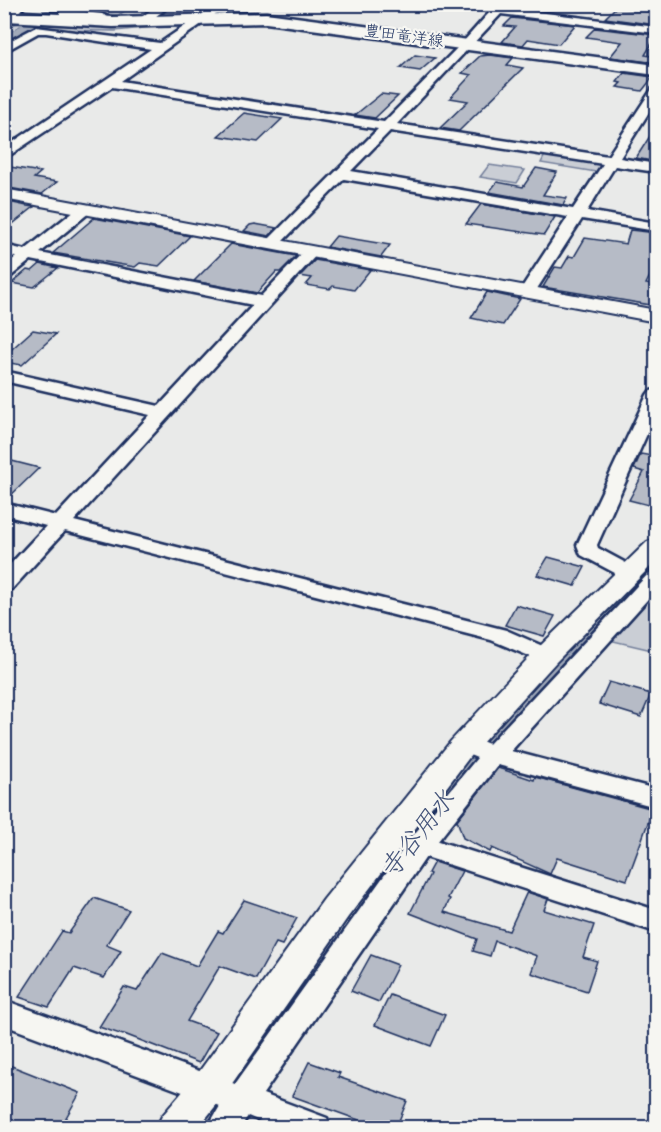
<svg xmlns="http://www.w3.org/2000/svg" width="661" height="1132" viewBox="0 0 661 1132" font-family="Mynerve,'Klee One',sans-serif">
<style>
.green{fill:#caced5;stroke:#727e9a;stroke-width:1.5}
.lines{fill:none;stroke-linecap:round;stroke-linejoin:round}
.river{fill:#a2aaba;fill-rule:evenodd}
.building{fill:#b6bbc6;stroke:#1b2f5e;stroke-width:1.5}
.minor-casing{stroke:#1b2f5e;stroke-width:5}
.tertiary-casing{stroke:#1b2f5e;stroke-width:4}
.secondary-casing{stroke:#1b2f5e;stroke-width:5}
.primary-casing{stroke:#1b2f5e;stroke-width:5}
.minor{fill:#f6f6f2;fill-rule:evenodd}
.tertiary{fill:#f6f6f2;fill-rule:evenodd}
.secondary{fill:#f6f6f2;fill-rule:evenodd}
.primary{fill:#f6f6f2;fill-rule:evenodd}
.labels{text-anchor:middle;stroke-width:4.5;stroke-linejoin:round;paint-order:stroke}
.far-street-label{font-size:16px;fill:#1b2f5e;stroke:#f6f6f2}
.near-water-label{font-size:26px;font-style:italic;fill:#44547a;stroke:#f6f6f2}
</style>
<rect width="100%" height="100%" fill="#e9eae9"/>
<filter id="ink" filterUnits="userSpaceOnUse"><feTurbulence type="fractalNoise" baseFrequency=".0167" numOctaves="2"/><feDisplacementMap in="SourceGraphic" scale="12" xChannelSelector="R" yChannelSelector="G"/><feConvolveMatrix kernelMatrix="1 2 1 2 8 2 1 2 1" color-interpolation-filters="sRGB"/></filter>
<g filter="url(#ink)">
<!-- green -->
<g class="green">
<path d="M81,5H135L118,15L70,11Z"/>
<path d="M25,22H201L115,31L46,30L20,26L5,36L4,26Z"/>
<path d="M546,153L603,163L596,172L541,163Z"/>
<path d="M489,165L525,170L517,183L480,177Z"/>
<path d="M656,547V651L601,638L493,755L222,1127L175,1128L355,882Z"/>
</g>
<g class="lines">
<!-- river -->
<g class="river">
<path d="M55,4H76L11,49L4,50V37Z"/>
<path d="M656,551V580L507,744L448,822L434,827L420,822L414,812L420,802L481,726L644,554Z"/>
<path d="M246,1048L263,1054L269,1069L263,1084L232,1128H179L186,1112L229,1054Z"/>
</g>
</g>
<!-- building -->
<g class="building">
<path d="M616,7L657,13V25L605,18Z"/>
<path d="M512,18L575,25L559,44L528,39L523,45L502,42L515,27L504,26Z"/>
<path d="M595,28L657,35L645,55L657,57V63L610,57L622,42L586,37Z"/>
<path d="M415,55L435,58L420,71L400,68Z"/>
<path d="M490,55L513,58L507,65L523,68L459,131L440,128L468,101L450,98L471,75L462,73L480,56Z"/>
<path d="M624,73L653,77L642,91L617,87L621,83L617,82Z"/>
<path d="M381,94L398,96L375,118L355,115Z"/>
<path d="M244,113L282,119L258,142L218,136Z"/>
<path d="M657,125V162L636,158Z"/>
<path d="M4,166L41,172L34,178L57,182L42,194L4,187Z"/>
<path d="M536,168L557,172L543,195L567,198L563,205L489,192L497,182L523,187Z"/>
<path d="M4,201L27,206L34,207L4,231Z"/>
<path d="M481,204L555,217L544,235L466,224Z"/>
<path d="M94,218L190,236L159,266L140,263L135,267L53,253Z"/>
<path d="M255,224L277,228L269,236L244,231L250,225Z"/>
<path d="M630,230L657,233V262L646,284L657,286V306L543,287L555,267L562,268L569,256L574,257L585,238L626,244Z"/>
<path d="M336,236L390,245L381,257L327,247Z"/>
<path d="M231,244L296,256L280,272H276L257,293L194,281Z"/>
<path d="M315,260L370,270L354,290L333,286L330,289L306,285L312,278L300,276Z"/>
<path d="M40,264L58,268L34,287L12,283L27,270L32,271Z"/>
<path d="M487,292L520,299L503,325L471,318Z"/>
<path d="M33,330L56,334L22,365L4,362V356Z"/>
<path d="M657,449V507L629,500L644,472L634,469L639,458L641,454L652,456Z"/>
<path d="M4,459L39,468L5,501H4Z"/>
<path d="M548,557L585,567L575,586L537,575Z"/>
<path d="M516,605L555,616L544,636L505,625Z"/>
<path d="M609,682L651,694L641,717L599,704Z"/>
<path d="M498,768L534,780L535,777L653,809L627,880L557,858L550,874L492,848L490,852L463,838L457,820Z"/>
<path d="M434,862L462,871L448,898L450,899L444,912L509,931L527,892L548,899L544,910L594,925L583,957L597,961L587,991L531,973L537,956L495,941L490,956L473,951L477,939L410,913L430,874L428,873Z"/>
<path d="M94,898L129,910L106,945L121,951L104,978L74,968L49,1007L19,997L62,931L69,933Z"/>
<path d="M244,900L297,918L282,945L276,943L256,979L220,966L187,1021L217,1032L199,1063L124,1034L123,1035L99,1027L124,987L137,991L162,953L197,966L218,931L223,933Z"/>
<path d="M371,955L398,965L379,1002L351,991Z"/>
<path d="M390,995L445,1015L431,1046L375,1025Z"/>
<path d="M309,1062L340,1073L338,1077L407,1101L396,1128H381L292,1096Z"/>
<path d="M4,1063L80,1093L60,1128H4Z"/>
</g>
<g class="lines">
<!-- minor casing -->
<g class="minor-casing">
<g id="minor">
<path d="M69,4H82L75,11L102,14L108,17L102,20L60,15V11Z"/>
<path d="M159,4H172L147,23H139V19Z"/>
<path d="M217,4H230L121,81L384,122L464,41L497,4H508L506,8L656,27V33L501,14L397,124L608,156L652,89L656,88V101L620,158L656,164V172L615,166L587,211L656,223V231L582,219L533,295L527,297L519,292L568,217L344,179L277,247H267L264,244L267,241L378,129L112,87L4,159V148L151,49L46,33H38L4,52V44L36,27L160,43ZM390,131L603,164L573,209L351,171Z"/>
<path d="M85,205L90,206L92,209L90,212L40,253L261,296L306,249L311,247L319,252L74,521L506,630L554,651L557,656L554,661L546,663L491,640L65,531L12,589L4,591V571L46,526L4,515V503L56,516L150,415L4,381V371L159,406L253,305L31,260L10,277L4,279V266L16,257L4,255V245L25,250L80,206Z"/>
<path d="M656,390V414L597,545L598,548L637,569L641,574L637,579L630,581L581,555L577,545L647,395L650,391Z"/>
<path d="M656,571V590L511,751L656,789V807L498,765L438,841L656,910V932L426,857L263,1094L327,1118L331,1128H277L248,1116L240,1128H207L220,1106L4,1025V1000L235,1084L411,838L477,758L457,750L454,744L457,738L466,735L489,744L649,573Z"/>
</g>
</g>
<!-- tertiary casing -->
<g class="tertiary-casing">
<g id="tertiary">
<path d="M4,189L656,310V322L4,199Z"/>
<path d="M656,539V561L556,662L471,755L348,917L222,1098L198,1128H156L162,1116L196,1076L324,899L451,741L536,650L647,542Z"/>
</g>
</g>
<!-- secondary casing -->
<g class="secondary-casing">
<path id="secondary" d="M7,11L113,17L266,13L656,65V75L266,23L113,27L7,21L4,20V12Z"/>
</g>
<!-- primary casing -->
<g class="primary-casing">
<path id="primary" d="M8,4H26L10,22L4,23V8Z"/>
</g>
<!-- minor -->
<use href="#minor" class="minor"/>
<!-- tertiary -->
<use href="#tertiary" class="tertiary"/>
<!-- secondary -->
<use href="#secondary" class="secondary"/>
<!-- primary -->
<use href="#primary" class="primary"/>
</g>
</g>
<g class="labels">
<!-- far-street labels -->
<g class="far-street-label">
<text transform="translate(404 35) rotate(8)" y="6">豊田竜洋線</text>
</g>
<!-- near-water labels -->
<g class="near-water-label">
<text transform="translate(417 834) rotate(-52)" y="9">寺谷用水</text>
</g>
</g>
<!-- margin -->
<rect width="661" height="1132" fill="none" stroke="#f6f6f2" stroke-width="24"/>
<rect x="12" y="12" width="637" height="1108" fill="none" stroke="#1b2f5e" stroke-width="2" filter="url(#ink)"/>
</svg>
